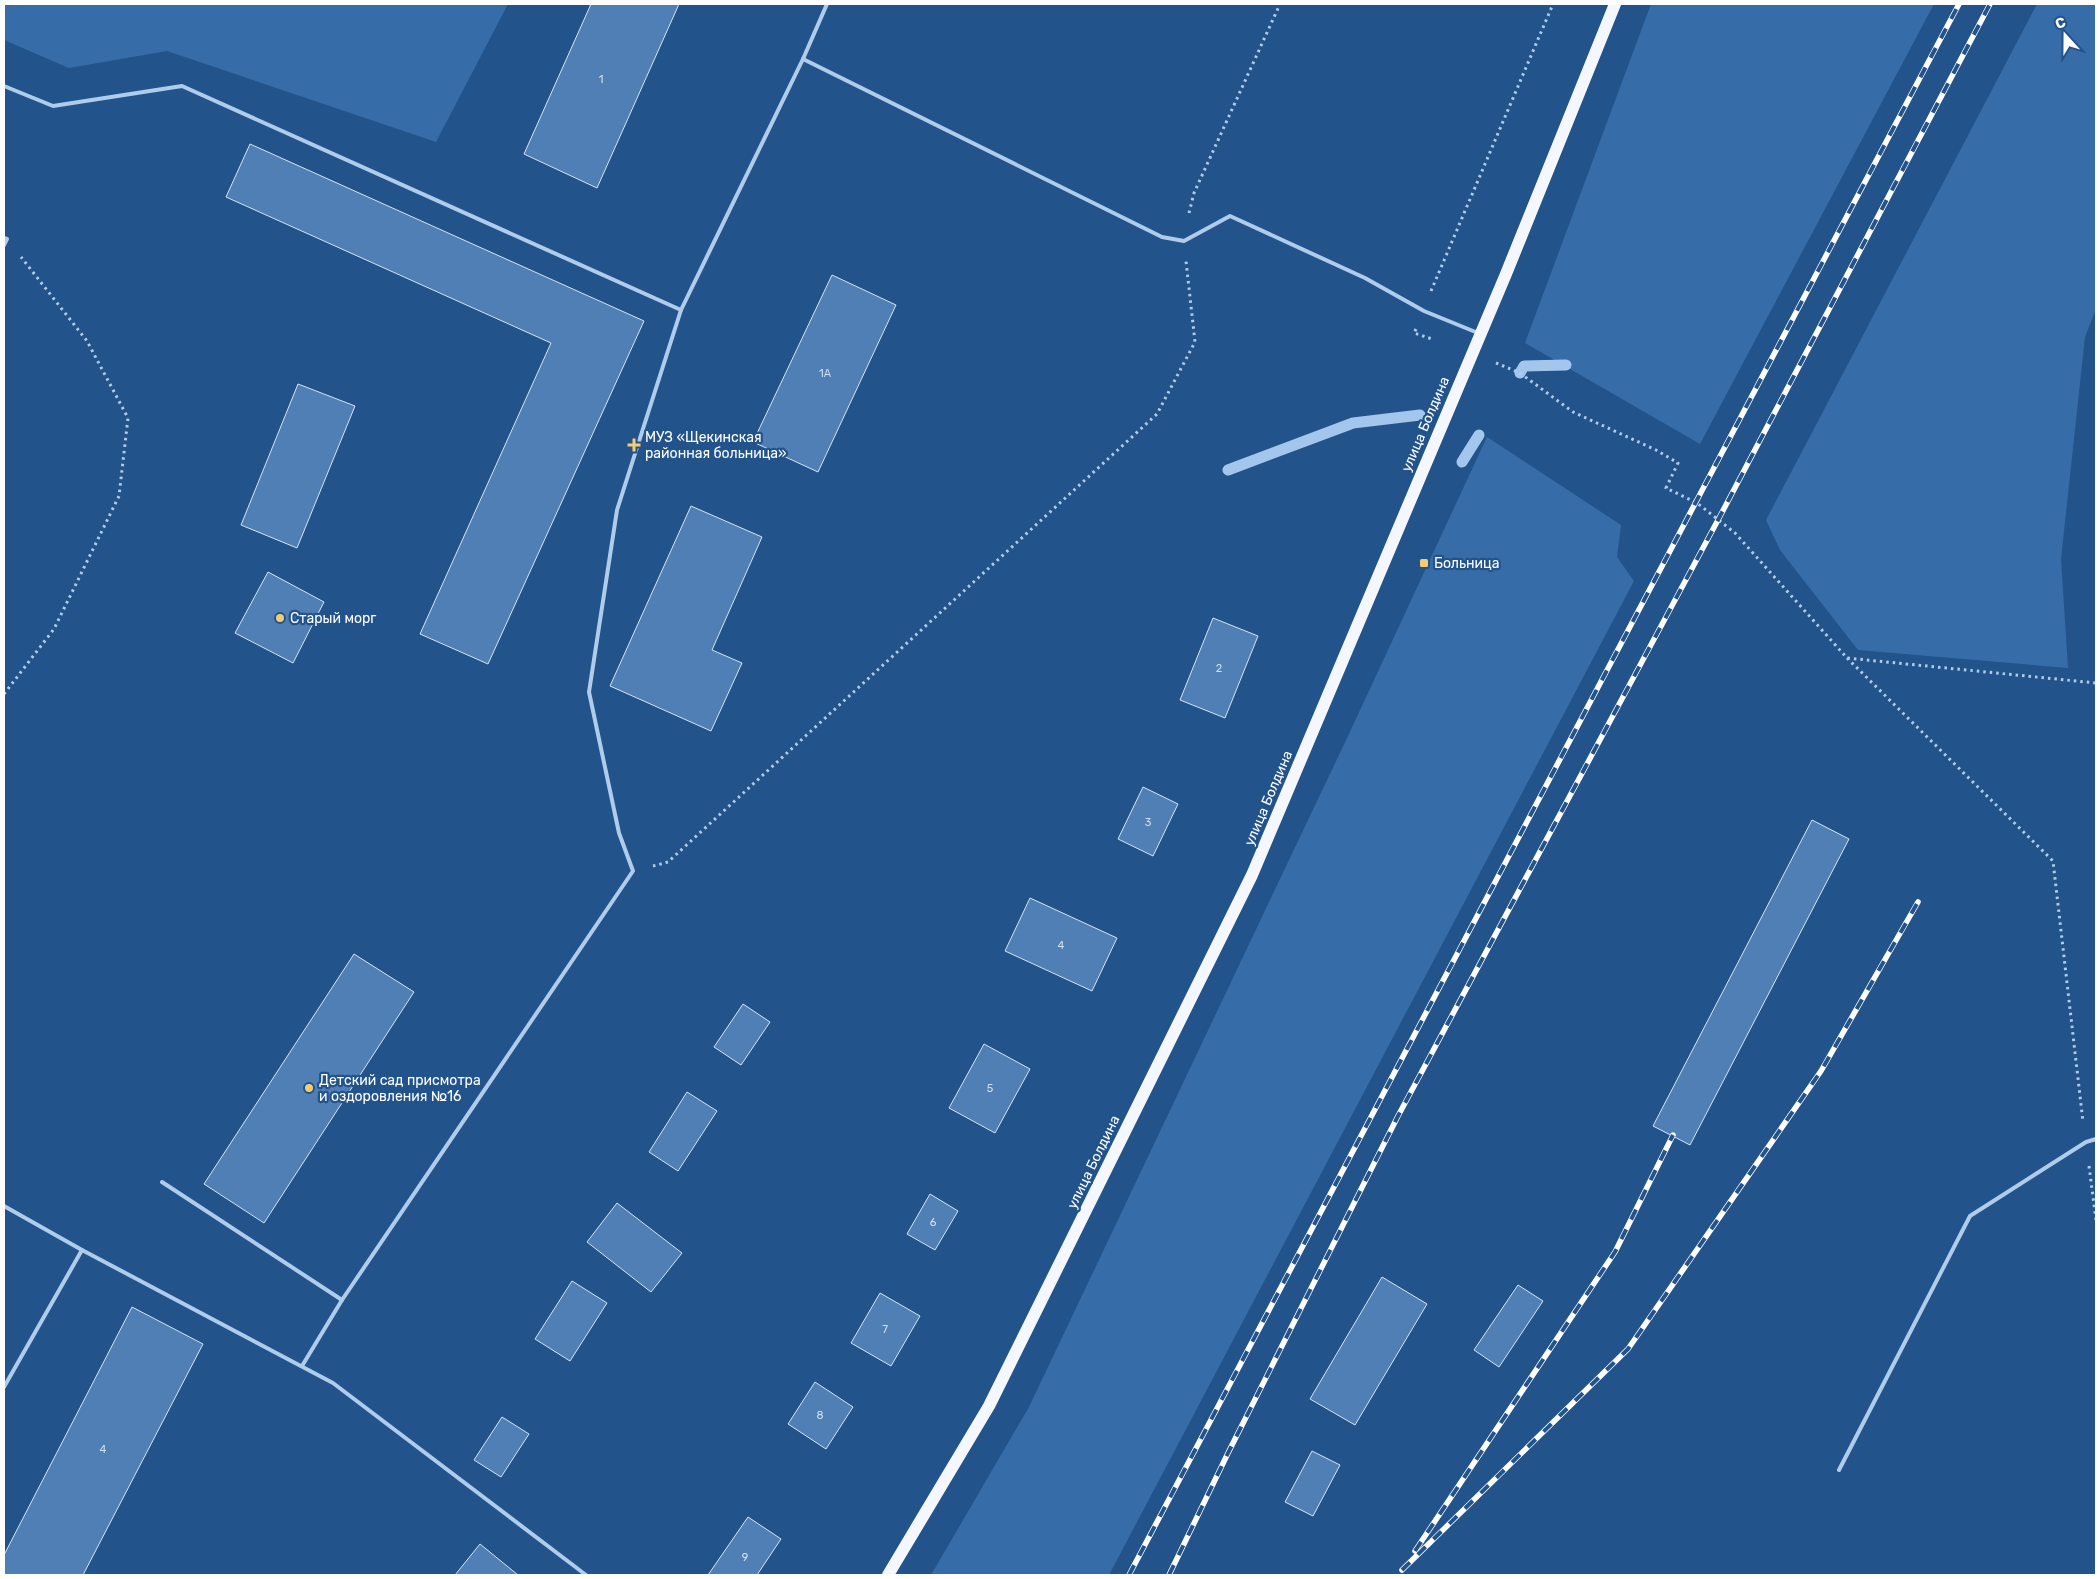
<svg xmlns="http://www.w3.org/2000/svg" width="2100" height="1579" viewBox="0 0 2100 1579" font-family="Rubik,sans-serif">
<style>
.green{fill:#366da8}
.lines{fill:none;stroke-linecap:round;stroke-linejoin:round}
.stream{stroke:#a3c7ec;stroke-width:11}
.building{fill:#4f7fb4;stroke:#d4e5f8}
.path{stroke:#afcceb;stroke-width:3;stroke-dasharray:2.5 4;stroke-linecap:butt}
.service{stroke:#afcceb;stroke-width:4}
.primary{stroke:#f4f8fe;stroke-width:12}
.rail-casing{stroke:#fff;stroke-width:5.5}
.rail{stroke:#22538b;stroke-width:4;stroke-dasharray:11;stroke-linecap:butt}
.poi-dot{fill:#f7cc71;stroke:#22538b;stroke-width:2}
.labels{text-anchor:middle;stroke-width:4.5;stroke-linejoin:round;paint-order:stroke}
.number-label{font-size:11px;fill:#d3dfec}
.street-label{font-size:14px;fill:#fff;stroke:#22538b}
.poi-label{font-size:14px;fill:#fff;stroke:#22538b;text-anchor:start}
</style>
<rect width="100%" height="100%" fill="#22538b"/>
<!-- green -->
<g class="green">
<path d="M4,4H508L436,142L167,51L69,68L4,40Z"/>
<path d="M1651,4H1934L1700,444L1525,343Z"/>
<path d="M2037,4H2096V309L2085,337L2061,559L2068,668L1858,650L1780,550L1766,520Z"/>
<path d="M1487,437L1621,525L1617,557L1634,581L1109,1575H931L1029,1407L1348,736Z"/>
</g>
<g class="lines">
<!-- stream -->
<g class="stream">
<path d="M1520,373L1524,366L1566,365"/>
<path d="M1462,462L1479,435"/>
<path d="M1228,470L1353,423L1420,415"/>
</g>
</g>
<!-- building -->
<g class="building">
<path d="M591,4H679L597,188L524,154Z"/>
<path d="M250,144L644,321L488,664L420,634L551,343L226,197Z"/>
<path d="M832,275L896,305L818,472L753,442Z"/>
<path d="M298,384L355,406L297,548L241,525Z"/>
<path d="M691,506L762,537L712,650L742,663L711,731L610,686Z"/>
<path d="M268,572L324,602L293,663L235,633Z"/>
<path d="M1213,618L1258,636L1225,718L1180,700Z"/>
<path d="M1143,787L1178,804L1153,856L1118,839Z"/>
<path d="M1812,820L1849,839L1690,1145L1653,1126Z"/>
<path d="M1030,898L1117,938L1092,991L1005,951Z"/>
<path d="M354,954L414,992L264,1223L204,1184Z"/>
<path d="M743,1004L770,1022L741,1065L714,1047Z"/>
<path d="M984,1044L1030,1069L995,1133L949,1108Z"/>
<path d="M687,1092L717,1111L678,1171L649,1152Z"/>
<path d="M930,1194L958,1211L935,1250L907,1234Z"/>
<path d="M617,1203L682,1253L651,1292L587,1242Z"/>
<path d="M1382,1277L1427,1304L1355,1425L1310,1399Z"/>
<path d="M572,1281L607,1303L570,1361L535,1339Z"/>
<path d="M1518,1285L1543,1301L1499,1367L1474,1350Z"/>
<path d="M880,1293L920,1316L891,1366L851,1343Z"/>
<path d="M132,1307L203,1344L83,1575H4V1555Z"/>
<path d="M815,1382L853,1407L826,1449L788,1424Z"/>
<path d="M502,1417L529,1434L501,1477L474,1460Z"/>
<path d="M1312,1451L1340,1465L1313,1516L1285,1502Z"/>
<path d="M748,1517L781,1539L757,1575H708Z"/>
<path d="M480,1544L518,1575H455Z"/>
</g>
<g class="lines">
<!-- path -->
<g class="path">
<path d="M1189,213L1194,193L1280,4"/>
<path d="M1431,291L1553,4"/>
<path d="M1416,329L1414,333L1432,339"/>
<path d="M1496,363L1520,373L1573,412L1656,450L1678,463L1666,488L1697,503L1735,533L1847,658L2096,683"/>
<path d="M1847,658L2053,861L2083,1122"/>
<path d="M4,694L54,629L119,496L128,418L87,341L21,257"/>
<path d="M653,866L668,862L1157,414L1195,342L1186,261"/>
<path d="M2089,1166L2096,1220"/>
</g>
<!-- service -->
<g class="service">
<path d="M803,59L1162,237L1184,241L1230,216L1365,278L1424,311L1478,333"/>
<path d="M4,86L53,106L182,86L681,310L803,59L827,4"/>
<path d="M4,238L7,239L4,245"/>
<path d="M162,1182L342,1300"/>
<path d="M4,1206L82,1250L333,1383L586,1575"/>
<path d="M302,1366L342,1300L633,871L619,833L589,692L617,510L681,310"/>
<path d="M4,1387L82,1250"/>
<path d="M1839,1470L1970,1216L2086,1142L2096,1139"/>
</g>
<!-- primary -->
<path class="primary" d="M888,1575L989,1406L1252,875L1506,274L1615,4"/>
<!-- rail casing -->
<g class="rail-casing">
<g id="rail">
<path d="M1415,1551L1615,1252L1673,1135"/>
<path d="M1402,1570L1628,1349L1821,1071L1918,902"/>
<path d="M1129,1575L1959,4"/>
<path d="M1169,1575L1229,1451L1398,1116L1718,520L1990,4"/>
</g>
</g>
<!-- rail -->
<use href="#rail" class="rail"/>
</g>
<!-- markers -->
<g class="poi-dot">
<path d="M631.5 437.5h5v5h5v5h-5v5h-5v-5h-5v-5h5z"/>
<rect x="1419" y="558" width="10" height="10" rx="2.5"/>
<circle cx="280" cy="618" r="5"/>
<circle cx="309" cy="1088" r="5"/>
</g>
<g class="labels">
<!-- number labels -->
<g class="number-label">
<text x="601" y="83">1</text>
<text x="825" y="377">1А</text>
<text x="1219" y="672">2</text>
<text x="1148" y="826">3</text>
<text x="1061" y="949">4</text>
<text x="990" y="1092">5</text>
<text x="933" y="1226">6</text>
<text x="885" y="1333">7</text>
<text x="820" y="1419">8</text>
<text x="103" y="1453">4</text>
<text x="745" y="1561">9</text>
</g>
<!-- street labels -->
<g class="street-label">
<text transform="translate(1425 424) rotate(-67)" y="5">улица Болдина</text>
<text transform="translate(1268 798) rotate(-67)" y="5">улица Болдина</text>
<text transform="translate(1093 1162) rotate(-64)" y="5">улица Болдина</text>
</g>
<!-- poi labels -->
<g class="poi-label">
<text x="645" y="442">МУЗ «Щекинская<tspan x="645" dy="16">районная больница»</tspan></text>
<text x="1434" y="568">Больница</text>
<text x="290" y="623">Старый морг</text>
<text x="319" y="1085">Детский сад присмотра<tspan x="319" dy="16">и оздоровления №16</tspan></text>
</g>
</g>
<!-- border -->
<rect width="2100" height="1579" fill="none" stroke="#ffffff" stroke-width="10"/>
<!-- north arrow -->
<g transform="translate(2065 35) rotate(339)" stroke="#22538b" stroke-width="4" paint-order="stroke">
<path d="M0-4L9 19L0 12L-9 19Z" fill="#ffffff"/>
<text y="-8" font-size="14" font-weight="bold" text-anchor="middle" fill="#ffffff">С</text>
</g>
</svg>
